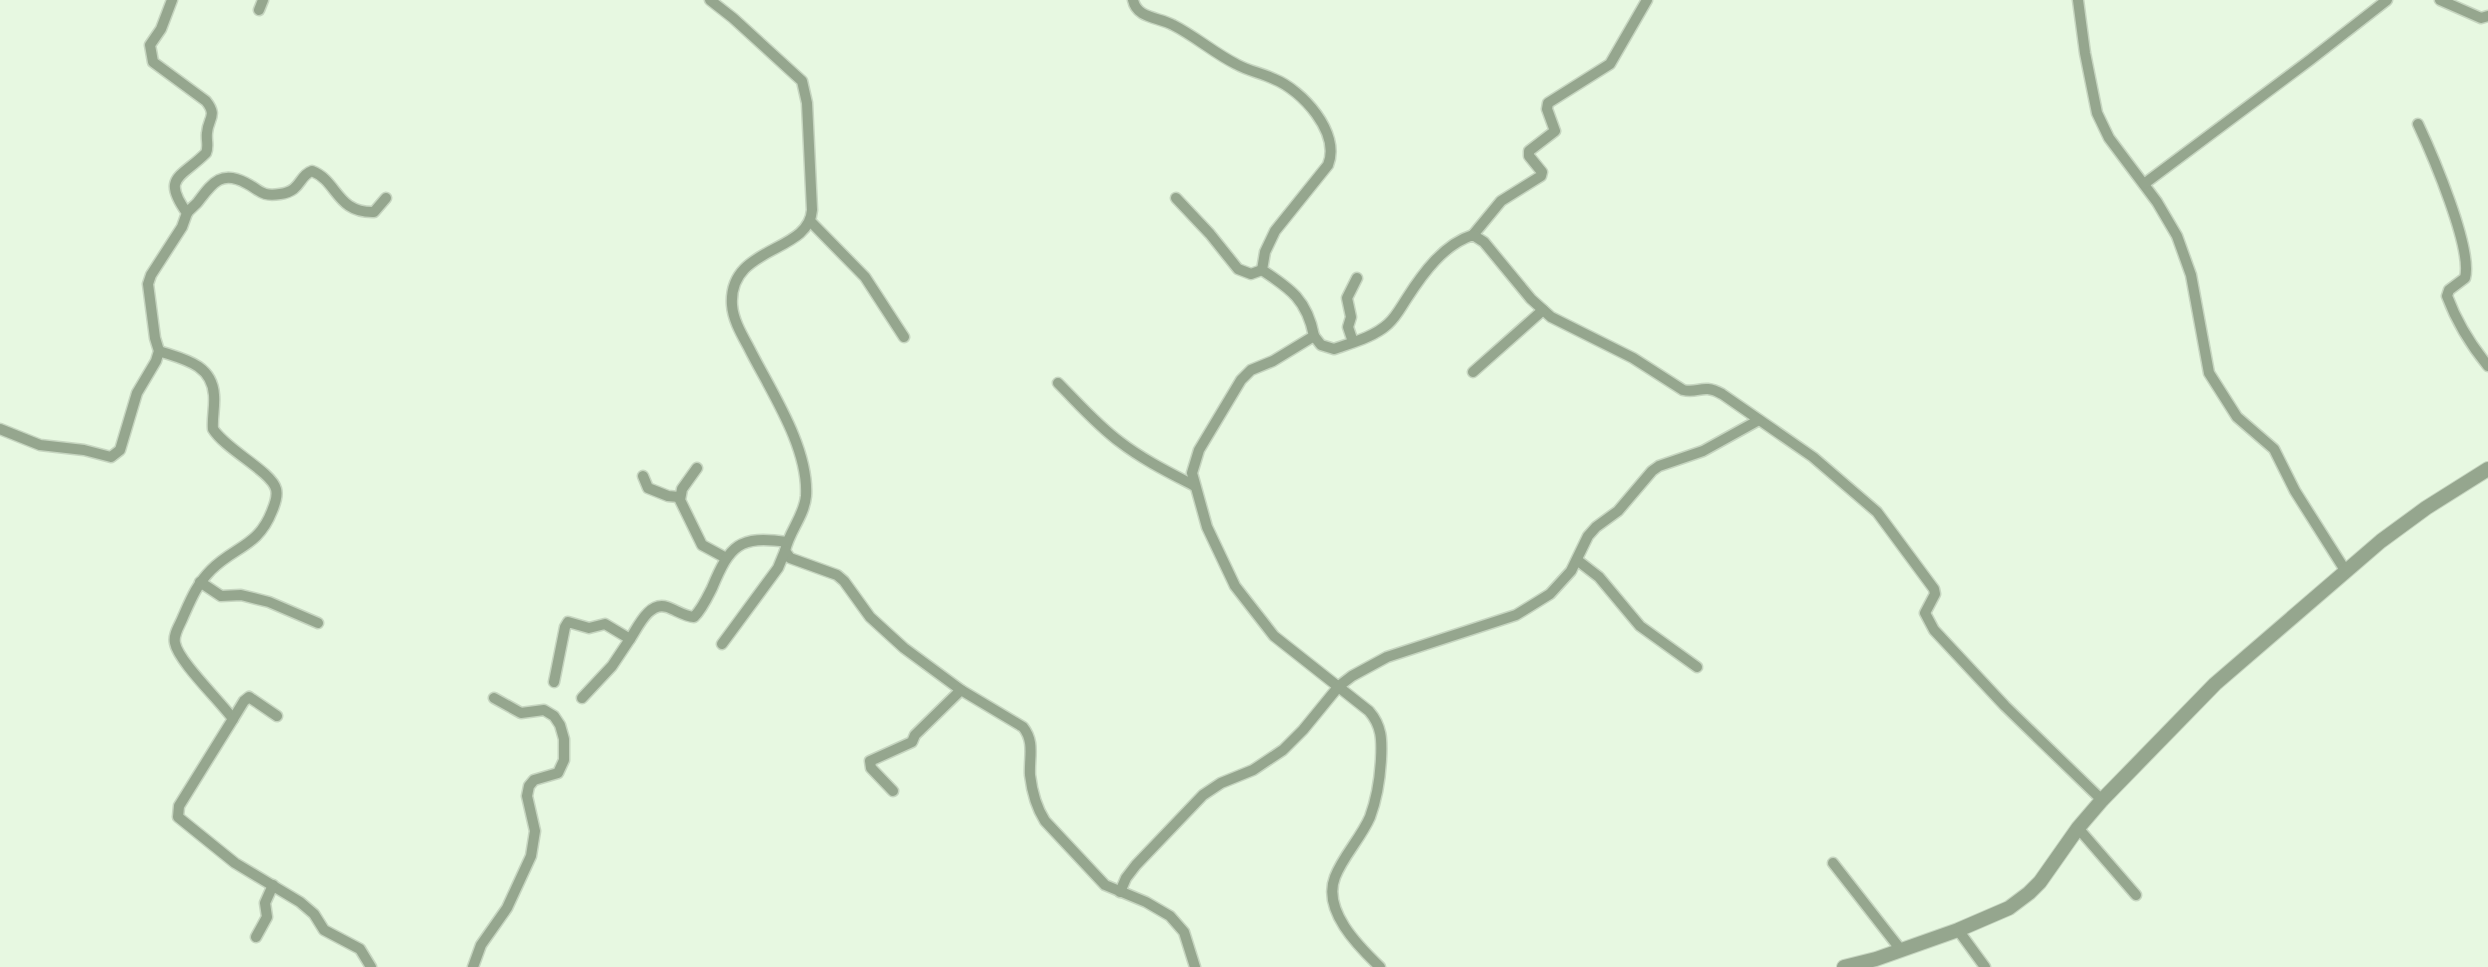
<svg xmlns="http://www.w3.org/2000/svg" width="2488" height="967" viewBox="0 0 2488 967" font-family="'Alegreya Sans',sans-serif">
<style>
.lines{fill:none;stroke-linecap:round;stroke-linejoin:round}
.minor-casing{stroke:#c6d5c0;stroke-width:13}
.tertiary-casing{stroke:#c6d5c0;stroke-width:16}
.minor{stroke:#95a68e;stroke-width:10}
.tertiary{stroke:#95a68e;stroke-width:14}
</style>
<rect width="100%" height="100%" fill="#e7f8e1"/>
<g class="lines">
<!-- minor casing -->
<g class="minor-casing">
<g id="minor">
<path d="M710,0L733,18L802,81L807,103L812,210C809,254 728,245 732,305C733,320 742,335 749,348C770,390 809,447 806,496C804,517 789,531 785,551L790,558L837,575L844,581L870,617L904,648L961,690L1023,727C1035,742 1029,757 1030,775C1032,792 1036,807 1045,821L1105,885L1146,902L1170,916L1184,932L1195,967"/>
<path d="M1133,0C1137,19 1159,17 1173,25C1195,36 1214,53 1236,64C1248,71 1262,73 1274,79C1302,90 1341,133 1328,165L1275,231L1265,252L1262,270C1291,289 1307,300 1314,336L1273,361L1251,370L1241,380L1199,450L1192,473L1207,527L1235,586L1274,636L1369,711C1382,726 1382,740 1381,759C1380,779 1377,798 1370,817C1361,838 1343,856 1335,877C1322,910 1358,946 1380,967"/>
<path d="M2078,0L2085,53L2097,113L2109,138L2157,202L2177,236L2191,275L2209,373L2237,417L2274,449L2295,491L2345,570"/>
<path d="M2440,0L2481,18L2488,16"/>
<path d="M259,10L263,0"/>
<path d="M2418,124C2432,154 2473,249 2465,278L2449,290L2447,296C2457,323 2470,344 2488,366"/>
<path d="M2144,184L2310,60L2387,0"/>
<path d="M1176,198L1210,234L1238,269L1251,274L1262,270"/>
<path d="M187,213C190,209 193,207 197,203C211,185 220,169 246,183C260,190 261,197 280,194C302,191 298,176 312,171C338,181 336,213 374,212L386,198"/>
<path d="M810,221L865,277L904,337"/>
<path d="M1473,235L1501,201L1541,176L1542,172L1529,156V151L1555,131L1547,109L1548,103L1610,64L1647,0"/>
<path d="M1314,336L1321,345L1334,349C1351,343 1374,337 1388,324C1396,317 1401,307 1407,298C1423,273 1444,244 1473,235L1484,242L1531,299L1551,317L1633,358L1683,390C1699,394 1702,383 1722,394L1813,457L1877,512L1934,589L1935,594L1925,613L1934,630L2005,706L2102,800"/>
<path d="M1353,342L1348,327L1351,317L1347,298L1357,278"/>
<path d="M159,351C183,359 212,364 214,395C215,407 212,418 213,429C226,450 271,471 276,489C278,496 275,504 272,511C258,547 235,546 211,570C197,584 191,599 183,617C180,625 173,634 175,643C178,661 221,702 233,719L179,806L178,817L235,863L300,902L314,914L324,930L360,949L371,967"/>
<path d="M1473,372L1543,310"/>
<path d="M1058,383C1078,403 1097,425 1120,442C1142,459 1168,472 1193,485"/>
<path d="M0,429L40,445L84,450L111,457L120,450L137,393L156,361L159,351L155,338L148,284L151,275L182,227L187,213C161,177 181,178 206,153C209,146 206,140 207,133C208,118 218,116 206,101L153,62L150,45L161,29L172,0"/>
<path d="M697,468L682,489L680,500L702,545L726,558"/>
<path d="M643,476L648,488L668,496L679,497"/>
<path d="M1577,560L1599,577L1640,626L1697,667"/>
<path d="M200,582L221,596L241,595L269,602L318,623"/>
<path d="M722,644L778,568L785,551"/>
<path d="M554,682L565,627L568,622L589,628L605,624L630,639C638,627 649,601 667,607C676,610 684,616 694,617C702,609 707,598 712,588C730,545 739,535 787,542"/>
<path d="M582,698L612,666L630,639"/>
<path d="M233,719L244,701L249,697L277,716"/>
<path d="M893,791L871,768L870,761L912,742L915,735L961,690"/>
<path d="M2078,828L2136,895"/>
<path d="M1833,863L1901,950"/>
<path d="M1120,892L1126,878L1136,865L1203,795L1221,783L1253,770L1283,750L1303,730L1339,686L1352,676L1387,657L1516,615L1550,594L1571,571L1588,536L1596,527L1618,511L1652,471L1659,466L1703,451L1759,420"/>
<path d="M1958,930L1985,967"/>
<path d="M256,937L267,917L265,903L273,885"/>
<path d="M473,967L481,945L507,908L531,856L535,831L527,796L529,786L534,780L558,773L564,760V739L560,725L554,716L544,710L521,713L494,698"/>
</g>
</g>
<!-- tertiary casing -->
<g class="tertiary-casing">
<path id="tertiary" d="M1844,967L1876,959L1958,930L2009,908L2029,893L2040,882L2078,828L2102,800L2215,684L2381,541L2426,508L2488,469"/>
</g>
<!-- minor -->
<use href="#minor" class="minor"/>
<!-- tertiary -->
<use href="#tertiary" class="tertiary"/>
</g>
</svg>
